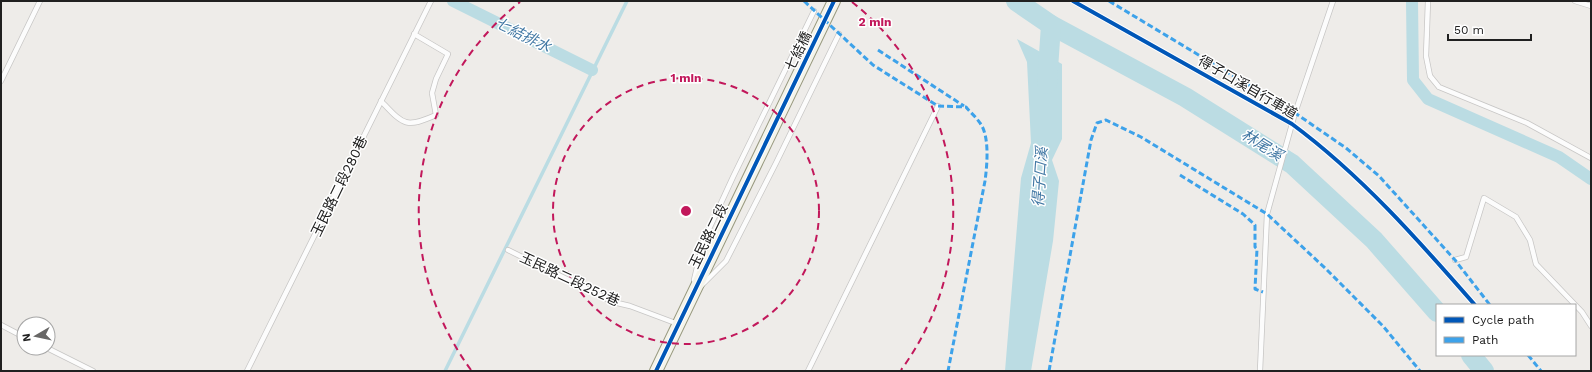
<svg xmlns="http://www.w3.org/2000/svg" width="1592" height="372" viewBox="0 0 1592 372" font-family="'Work Sans','Noto Sans TC',sans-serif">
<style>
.water{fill:#bbdce3}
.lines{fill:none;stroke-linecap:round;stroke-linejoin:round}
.stream{stroke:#bbdce3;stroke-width:3.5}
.canal{stroke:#bbdce3;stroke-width:12}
.river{stroke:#bbdce3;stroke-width:20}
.lane-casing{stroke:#c7c6c5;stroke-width:6}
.secondary-casing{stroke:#98997f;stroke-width:14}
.lane{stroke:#fcfcfc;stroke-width:4.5}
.secondary{stroke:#f4f4ec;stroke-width:12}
.quiet{stroke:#3da2ea;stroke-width:3;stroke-dasharray:6 3;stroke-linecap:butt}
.cycleway-casing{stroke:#fff;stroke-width:6}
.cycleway{stroke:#0057b8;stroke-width:4}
.ring{fill:none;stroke:#c2185b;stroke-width:2;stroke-dasharray:7 5}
.labels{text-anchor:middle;stroke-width:3;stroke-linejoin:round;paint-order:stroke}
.street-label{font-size:14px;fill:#202020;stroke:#fff}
.water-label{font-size:15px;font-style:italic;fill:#4278a4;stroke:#fff}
.centre{fill:#c2185b;stroke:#fff;stroke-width:2}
.ring-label{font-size:12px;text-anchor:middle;font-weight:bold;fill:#c2185b;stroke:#fff;stroke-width:3;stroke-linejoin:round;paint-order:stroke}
</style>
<rect width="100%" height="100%" fill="#eeece9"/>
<!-- water -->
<path class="water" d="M1017,39L1062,64V139L1052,160L1059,181L1053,241L1031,371H1005L1021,178L1031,143L1027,62Z"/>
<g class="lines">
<!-- stream -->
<path class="stream" d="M445,371L627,1"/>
<!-- canal -->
<g class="canal">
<path d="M453,1L592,70"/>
<path d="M1412,1L1413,80L1428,99L1559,157L1591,179"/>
</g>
<!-- river -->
<g class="river">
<path d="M1016,1L1051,25L1185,97L1292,164L1374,240L1437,312"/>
<path d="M1047,84L1051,25"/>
<path d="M1471,355L1484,371"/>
</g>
<!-- lane casing -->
<g class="lane-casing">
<g id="lane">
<path d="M1428,1L1426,56L1430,76L1439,87L1527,123L1591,158"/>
<path d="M1575,1L1591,6"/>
<path d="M1,81L40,1"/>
<path d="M381,101C403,124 405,129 436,115L432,93L436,79L448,54L414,34"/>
<path d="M508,250L613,302L630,306L678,324"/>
<path d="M1455,260L1466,257L1484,198L1516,217L1530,240L1536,264L1582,312L1591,326"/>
<path d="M694,280L703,242L733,177L814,11"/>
<path d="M701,286L726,261L776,163L839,34"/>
<path d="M1,325L24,337"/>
<path d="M47,348L93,371"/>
<path d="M247,371L431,1"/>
<path d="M808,371L938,106"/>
<path d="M1260,371L1267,214L1295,113L1333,1"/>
</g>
</g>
<!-- secondary casing -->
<g class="secondary-casing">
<path id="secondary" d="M656,371L834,1"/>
</g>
<!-- lane -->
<use href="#lane" class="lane"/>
<!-- secondary -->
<use href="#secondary" class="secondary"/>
<!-- quiet -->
<g class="quiet">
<path d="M804,1L873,65L938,106L966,107C970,112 976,117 980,123C990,136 987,166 985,181L948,371"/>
<path d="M1109,1L1295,113L1346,148L1379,176L1455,260L1490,305"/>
<path d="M878,50L964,106"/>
<path d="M1180,175L1243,214L1255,225V247L1257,249L1255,289L1263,292"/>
<path d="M1528,355L1541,371"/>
<path d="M1049,371L1091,140L1097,123L1106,120L1141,137L1267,214L1325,268L1383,326L1420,371"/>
</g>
<!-- cycleway casing -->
<g class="cycleway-casing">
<g id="cycleway">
<path d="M1073,1L1292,124C1361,175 1419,241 1475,305"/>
<path d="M656,371L834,1"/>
</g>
</g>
<!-- cycleway -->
<use href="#cycleway" class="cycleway"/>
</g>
<!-- distance rings -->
<g class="ring">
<circle cx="686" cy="211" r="133"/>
<path d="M471 370A267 267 0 0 1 520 2M852 2A267 267 0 0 1 901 370"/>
</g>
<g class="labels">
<!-- street labels -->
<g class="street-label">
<text transform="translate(798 51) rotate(-64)" y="5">七結橋</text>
<text transform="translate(1248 87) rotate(30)" y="5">得子口溪自行車道</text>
<text transform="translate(339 186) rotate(-64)" y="5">玉民路二段280巷</text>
<text transform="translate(708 236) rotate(-64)" y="5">玉民路二段</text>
<text transform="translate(570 279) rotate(25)" y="5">玉民路二段252巷</text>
</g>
<!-- water labels -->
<g class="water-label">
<text transform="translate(523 35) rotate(26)" y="5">七結排水</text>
<text transform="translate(1262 145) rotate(32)" y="5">林尾溪</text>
<text transform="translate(1040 177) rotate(-86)" y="5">得子口溪</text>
</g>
</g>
<circle cx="686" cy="211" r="6" class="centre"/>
<g class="ring-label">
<text x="875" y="26">2 min</text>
<text x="686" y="82">1 min</text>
</g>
<!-- border -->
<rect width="1592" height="372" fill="none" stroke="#202020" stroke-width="4"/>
<!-- legend -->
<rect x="1436" y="304" width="140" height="52" fill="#ffffff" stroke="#a6a6a6"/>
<rect x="1444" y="317" width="20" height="6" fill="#0057b8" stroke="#a6a6a6"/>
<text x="1472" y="324" font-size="12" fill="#202020">Cycle path</text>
<rect x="1444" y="337" width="20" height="6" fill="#3da2ea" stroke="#a6a6a6"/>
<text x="1472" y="344" font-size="12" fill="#202020">Path</text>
<!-- north arrow -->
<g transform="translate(36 336) rotate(261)"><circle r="19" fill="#ffffff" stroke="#a6a6a6"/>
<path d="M0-3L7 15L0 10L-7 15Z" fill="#686766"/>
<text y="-6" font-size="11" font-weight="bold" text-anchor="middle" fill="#202020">N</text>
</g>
<!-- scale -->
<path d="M1448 34v6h83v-6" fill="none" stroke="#202020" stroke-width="2"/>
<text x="1454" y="34" font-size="12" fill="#202020" stroke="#ffffff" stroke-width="3" paint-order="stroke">50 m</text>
</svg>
